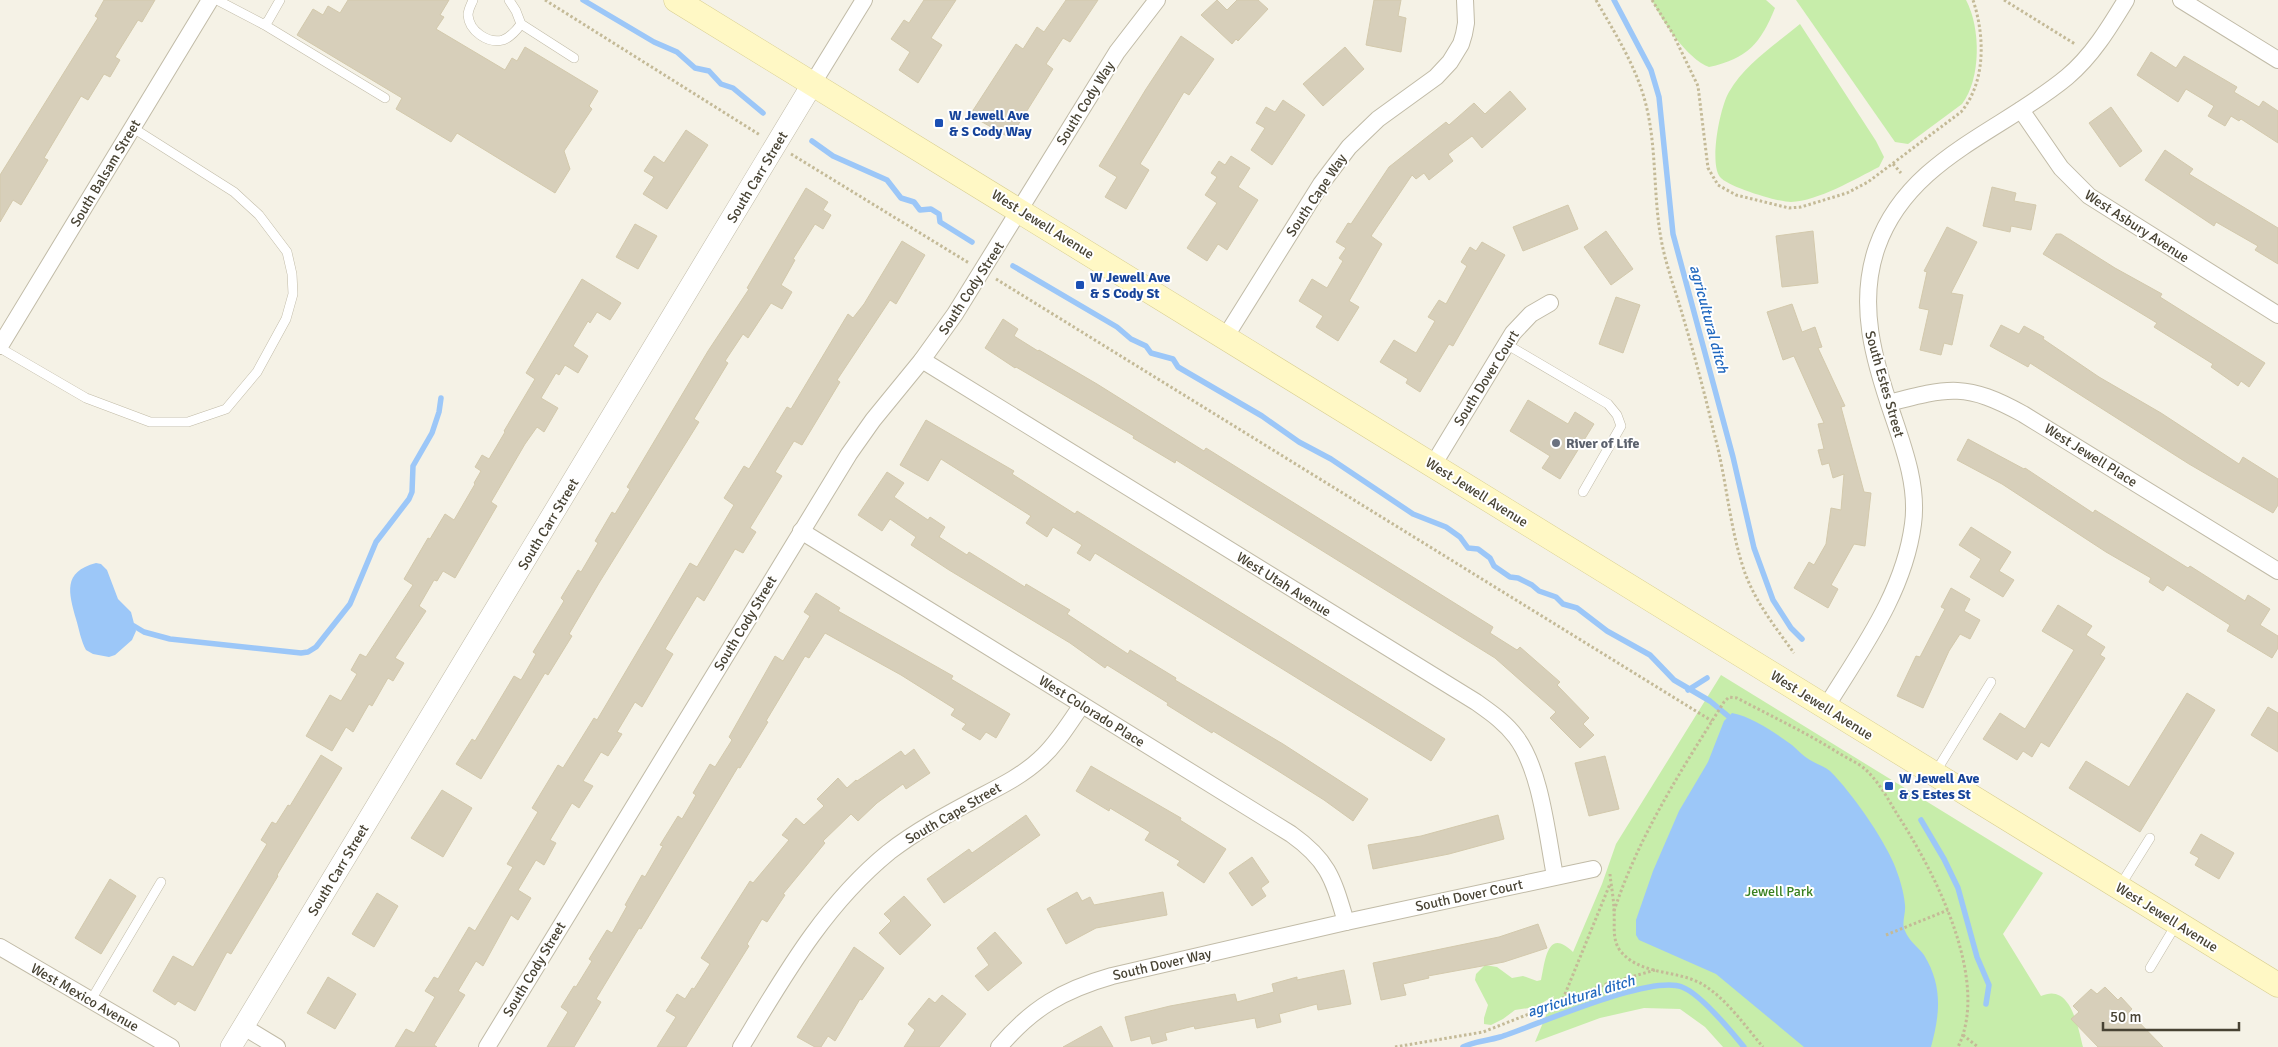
<svg xmlns="http://www.w3.org/2000/svg" width="2278" height="1047" viewBox="0 0 2278 1047" font-family="Signika,sans-serif">
<style>
.green{fill:#c7edaa}
.water{fill:#9cc7f8}
.lines{fill:none;stroke-linecap:round;stroke-linejoin:round}
.stream{stroke:#9cc7f8;stroke-width:5.5}
.building{fill:#d7cfba;stroke:#d3c9ac}
.service-casing{stroke:#c1bba7;stroke-width:10}
.minor-casing{stroke:#c1bba7;stroke-width:18}
.tertiary-casing{stroke:#c1bba7;stroke-width:22}
.secondary-casing{stroke:#d9cf91;stroke-width:25}
.path{stroke:#c4ba97;stroke-width:3;stroke-dasharray:2.5 2.5;stroke-linecap:butt}
.service{stroke:#fff;stroke-width:9}
.minor{stroke:#fff;stroke-width:16}
.tertiary{stroke:#fff;stroke-width:21}
.secondary{stroke:#fff8c5;stroke-width:24}
.transit-dot{fill:#1a4fb4;stroke:#fff;stroke-width:2}
.worship-dot{fill:#6b7280;stroke:#fff;stroke-width:2}
.labels{text-anchor:middle;stroke-width:4;stroke-linejoin:round;paint-order:stroke}
.street-label{font-size:14px;fill:#484334;stroke:#fff}
.transit-label{font-size:14px;font-weight:bold;fill:#164399;stroke:#fff;text-anchor:start}
.worship-label{font-size:14px;font-weight:bold;fill:#5b616d;stroke:#fff;text-anchor:start}
.park-label{font-size:14px;fill:#398021;stroke:#fff}
.water-label{font-size:15px;font-style:italic;fill:#2269bf;stroke:#fff}
</style>
<rect width="100%" height="100%" fill="#f5f2e6"/>
<!-- green -->
<g class="green">
<path d="M1652,0H1766L1775,8C1761,43 1747,59 1709,67C1687,59 1662,21 1652,0Z"/>
<path d="M1796,0H1966C1981,28 1981,79 1962,104L1908,144L1895,142Z"/>
<path d="M1800,24L1876,141L1884,157L1879,167C1855,179 1818,201 1791,202C1778,202 1728,187 1720,177C1709,163 1720,107 1729,92C1745,64 1775,45 1800,24Z"/>
<path d="M1721,675L2043,873L2003,934L2041,996C2071,982 2078,1028 2083,1047H1723L1705,1027L1680,1009L1644,1008L1600,1018L1535,1042L1554,996L1535,1007L1515,1010L1503,1019L1491,1025L1484,1024V1018L1488,1005L1475,980L1476,974L1485,965L1497,967L1512,978L1523,976L1537,981L1541,980C1545,962 1547,926 1573,952L1602,884L1616,844Z"/>
</g>
<!-- water -->
<g class="water">
<path d="M96,563L101,564L107,570L118,599L131,612L136,631L132,640L115,655L109,657L93,654L86,650C81,641 79,629 76,619C69,593 62,572 96,563Z"/>
<path d="M1732,713C1753,717 1775,733 1792,745C1798,750 1803,756 1810,760C1816,764 1824,766 1830,771C1852,793 1882,836 1894,864C1899,876 1904,892 1905,905C1906,914 1901,923 1905,931C1909,941 1918,947 1924,955C1943,986 1940,1014 1931,1047H1804L1716,974L1639,940L1636,935V920L1653,871L1679,811L1708,762L1724,721Z"/>
</g>
<g class="lines">
<!-- stream -->
<g class="stream">
<path d="M583,0L654,42L677,52L695,68L709,71L721,84L733,88L763,113"/>
<path d="M1614,0L1651,70L1659,97L1673,234L1733,457L1754,548L1773,600L1791,628L1802,639"/>
<path d="M812,141L833,156L887,180L901,198L914,202L920,210L931,209L939,214L940,222L972,242"/>
<path d="M1013,266L1117,327L1131,339L1146,346L1151,353L1173,359L1178,367L1262,416L1299,442L1331,459L1413,514L1446,527L1460,537L1468,548L1478,549L1490,558L1494,566L1510,577L1518,578L1532,585L1539,591L1556,597L1563,604L1577,608L1607,631L1650,655L1674,680L1710,701L1728,716"/>
<path d="M134,626L144,632L170,639L301,653L308,652L316,647L350,604L376,542L409,499L412,492L413,466L432,433L439,412L441,398"/>
<path d="M1688,690L1707,678"/>
<path d="M1921,820L1944,859L1958,888L1977,957L1989,985L1986,1004"/>
<path d="M1463,1047C1475,1041 1487,1041 1500,1037C1535,1026 1650,974 1682,987C1701,994 1731,1031 1744,1047"/>
</g>
</g>
<!-- building -->
<g class="building">
<path d="M104,0H155L142,22L138,20L115,57L120,60L110,77L104,74L88,100L81,96L44,158L48,160L21,205L13,200L0,222V175L98,18L95,16Z"/>
<path d="M348,0H449L440,15L444,17L436,29L505,70L512,58L517,61L525,47L598,91L589,106L592,109L564,151L570,169L555,193L457,133L451,142L396,109L402,98L297,35L313,9L323,15L328,6L340,13Z"/>
<path d="M924,0H956L931,38L942,45L918,83L899,70L910,52L891,39L904,20L909,23Z"/>
<path d="M1066,0H1098L1070,42L1063,38L1046,64L1053,69L1010,138L970,115L1016,44L1023,49L1037,27L1044,32Z"/>
<path d="M1217,0L1227,10L1237,0H1258L1268,9L1238,41L1236,39L1232,44L1201,15Z"/>
<path d="M1374,0H1401L1398,16L1406,18L1401,52L1366,45Z"/>
<path d="M1181,36L1214,59L1189,95L1184,92L1140,164L1149,170L1126,209L1105,197L1117,177L1099,166L1146,89Z"/>
<path d="M1345,47L1364,69L1323,106L1303,84Z"/>
<path d="M2151,52L2176,68L2184,56L2237,87L2234,92L2259,107L2263,101L2278,111V143L2241,119L2239,121L2231,116L2225,126L2208,116L2214,106L2186,89L2178,102L2137,75Z"/>
<path d="M1510,91L1526,109L1482,148L1472,136L1448,154L1453,161L1429,180L1424,173L1416,179L1412,175L1371,236L1382,244L1349,301L1359,307L1338,341L1316,327L1323,316L1299,301L1312,279L1327,288L1343,261L1339,258L1346,248L1336,242L1348,223L1351,224L1389,167L1446,122L1449,125L1474,103L1485,114Z"/>
<path d="M1283,100L1305,115L1272,165L1251,150L1265,128L1256,123L1266,107L1275,112Z"/>
<path d="M2111,107L2142,151L2120,167L2089,123Z"/>
<path d="M686,130L708,145L667,209L643,194L654,177L644,171L654,156L664,163Z"/>
<path d="M2165,150L2193,169L2189,174L2278,228V264L2255,250L2258,246L2216,222L2214,226L2145,180Z"/>
<path d="M1231,156L1250,168L1238,187L1258,200L1227,250L1218,244L1207,261L1187,248L1217,203L1205,195L1217,177L1211,173L1219,161L1225,165Z"/>
<path d="M1992,187L2016,193L2014,201L2036,205L2031,230L2011,226L2010,232L1983,226Z"/>
<path d="M806,188L828,202L823,210L831,215L823,229L815,224L793,259L795,260L781,285L792,292L782,309L771,303L748,338L743,334L725,361L728,363L694,419L699,422L599,583L569,634L572,636L548,675L545,673L481,779L456,764L472,739L475,741L514,676L521,680L536,654L533,652L564,601L561,598L578,570L581,572L598,543L595,541L612,512L615,514L630,489L627,487L708,351L749,289L747,288Z"/>
<path d="M1568,205L1578,229L1523,251L1513,227Z"/>
<path d="M635,224L657,236L638,269L616,257Z"/>
<path d="M1947,227L1977,242L1951,293L1963,295L1952,345L1944,343L1941,355L1920,350L1929,310L1919,308L1927,272L1924,271Z"/>
<path d="M1606,231L1633,269L1611,285L1584,247Z"/>
<path d="M1813,231L1818,283L1782,287L1776,236Z"/>
<path d="M2056,234H2061L2115,268L2162,294L2160,297L2265,363L2249,387L2241,381L2238,386L2211,367L2213,364L2154,327L2157,323L2043,254Z"/>
<path d="M902,241L925,255L896,304L890,300L837,380L840,382L802,445L794,441L775,472L782,476L750,528L756,532L743,553L735,549L704,601L697,596L665,649L673,654L642,707L635,702L617,732L622,734L608,756L601,752L583,781L593,786L579,808L572,803L550,840L556,843L544,865L536,860L518,890L531,898L518,920L511,915L483,966L476,961L458,991L465,995L434,1045L437,1047H395L406,1029L414,1033L435,997L425,991L434,977L438,979L469,927L475,931L513,867L507,864L538,812L532,808L558,765L563,768L594,718L597,720L690,563L697,567L734,505L724,498L744,466L749,469L787,407L791,409L848,314L853,318L864,304Z"/>
<path d="M1482,242L1505,255L1453,346L1449,344L1420,392L1406,383L1408,379L1380,362L1394,340L1416,353L1435,321L1428,317L1439,300L1446,304L1467,266L1461,262L1470,247L1476,251Z"/>
<path d="M582,279L621,303L610,320L597,312L590,323L588,321L573,346L588,356L578,373L565,365L559,375L556,373L541,398L558,408L544,432L537,427L525,444L491,502L497,506L455,578L443,571L437,581L434,580L419,606L426,611L395,658L404,663L393,681L388,678L372,706L369,704L353,732L346,727L332,751L306,736L330,695L341,701L357,674L351,670L360,654L366,657L413,585L404,579L428,538L430,539L445,514L454,520L475,484L474,483L481,471L475,467L482,455L489,459L505,432L504,431L535,379L526,373Z"/>
<path d="M1616,297L1640,305L1623,353L1599,344Z"/>
<path d="M1792,304L1802,332L1815,327L1822,347L1818,348L1845,406L1841,407L1864,492L1871,493L1865,546L1854,544L1831,585L1838,589L1828,608L1794,588L1809,562L1814,565L1826,544L1831,508L1841,510L1844,474L1833,478L1829,463L1822,465L1818,450L1824,449L1818,424L1824,423L1794,356L1783,360L1767,312Z"/>
<path d="M1003,319L1018,329L1014,336L1038,351L1039,350L1097,384L1204,451L1206,448L1493,627L1490,633L1517,650L1520,647L1560,682L1557,685L1589,718L1583,724L1594,735L1580,748L1550,718L1556,712L1495,658L1176,460L1175,463L1133,438L1134,436L1016,367L1015,368L985,348Z"/>
<path d="M2001,325L2019,334L2024,326L2044,337L2043,339L2099,377L2161,413L2239,464L2243,457L2278,479V505L2273,513L2189,464L2030,363L2028,367L1990,346Z"/>
<path d="M1528,400L1568,424L1575,412L1594,424L1560,479L1542,468L1550,456L1510,431Z"/>
<path d="M926,420L1014,471L1012,474L1075,514L1077,511L1445,739L1431,761L1095,553L1090,561L1077,553L1082,545L1053,527L1047,537L1026,523L1031,516L941,459L928,481L900,465Z"/>
<path d="M1968,439L2024,469L2025,468L2093,513L2095,510L2188,568L2190,566L2245,601L2248,595L2270,609L2260,625L2278,636V648L2272,658L2227,631L2230,625L2167,585L2163,591L2149,582L2151,578L2106,552L2002,484L1957,460Z"/>
<path d="M887,472L904,483L894,497L928,520L930,517L945,527L939,537L967,555L969,552L1025,587L1026,584L1070,610L1067,614L1128,654L1130,650L1176,678L1175,680L1283,744L1368,799L1353,821L1324,800L1275,769L1213,731L1212,733L1167,705L1168,703L1107,665L1105,668L1070,643L949,570L911,545L916,537L890,519L882,531L858,515Z"/>
<path d="M1971,527L2011,552L1999,571L2014,580L2003,597L1970,577L1981,559L1959,545Z"/>
<path d="M1951,588L1970,599L1964,611L1980,620L1970,639L1960,634L1949,651L1923,708L1897,696L1916,656L1920,657L1945,609L1941,607Z"/>
<path d="M816,593L840,608L838,611L953,676L951,679L1010,714L996,738L986,732L980,740L962,729L966,724L951,715L955,709L901,675L825,633L809,658L805,656L766,721L768,722L740,768L738,767L641,929L639,928L596,999L601,1002L574,1047H547L568,1012L561,1007L574,986L576,987L592,961L589,959L607,930L612,933L627,906L625,905L642,875L645,877L663,846L660,845L678,816L682,819L696,795L693,793L710,764L715,767L732,740L729,737L775,656L783,661L810,616L804,612Z"/>
<path d="M2058,605L2092,626L2086,635L2105,647L2100,655L2105,658L2049,747L2041,742L2032,757L2023,751L2017,760L1983,739L2000,713L2025,729L2074,650L2042,631Z"/>
<path d="M2187,693L2215,710L2140,832L2069,788L2086,761L2129,787Z"/>
<path d="M2268,707L2278,713V752L2251,735Z"/>
<path d="M914,749L930,773L906,789L903,784L877,803L858,821L851,814L823,841L825,843L783,894L785,895L767,922L762,919L747,944L749,946L686,1047H657L676,1017L666,1011L677,994L685,999L692,988L694,989L710,964L701,958L750,881L753,883L789,840L782,835L796,818L804,825L824,806L817,799L838,778L847,788L856,780L857,781L901,751L905,756Z"/>
<path d="M321,755L342,768L277,875L278,876L231,954L227,952L195,1011L178,1001L175,1005L153,991L173,956L193,967L267,844L261,840L272,822L276,824L288,805L290,806Z"/>
<path d="M1605,756L1619,809L1589,816L1575,763Z"/>
<path d="M1091,766L1181,818L1180,820L1226,849L1204,883L1177,865L1180,861L1145,840L1150,832L1110,808L1109,811L1076,791Z"/>
<path d="M442,790L472,808L443,857L411,838Z"/>
<path d="M1026,815L1040,835L944,903L927,879L969,849L972,853Z"/>
<path d="M1498,815L1504,839L1449,854L1373,869L1368,845L1421,836Z"/>
<path d="M2201,834L2234,853L2219,879L2195,865L2199,858L2190,853Z"/>
<path d="M1252,857L1269,882L1261,888L1266,896L1252,906L1229,873Z"/>
<path d="M110,879L136,896L101,954L75,938Z"/>
<path d="M1077,892L1082,901L1090,897L1094,905L1163,892L1167,915L1096,928L1066,944L1047,909Z"/>
<path d="M377,893L398,906L374,947L352,934Z"/>
<path d="M904,896L931,925L900,955L879,933L891,921L884,914Z"/>
<path d="M1538,924L1547,948L1504,962L1428,976L1429,978L1403,984L1406,995L1381,1000L1373,963L1499,937Z"/>
<path d="M995,932L1022,963L988,991L975,976L989,965L977,948Z"/>
<path d="M854,947L884,968L862,1000L860,999L835,1041L828,1036L821,1047H815L797,1037Z"/>
<path d="M1344,970L1351,1004L1318,1010L1317,1004L1279,1014L1281,1022L1257,1028L1255,1018L1195,1029L1194,1026L1165,1033L1167,1040L1152,1044L1150,1036L1131,1041L1125,1017L1170,1006L1235,994L1237,1002L1274,992L1272,984L1297,977V980Z"/>
<path d="M328,977L356,994L335,1029L307,1013Z"/>
<path d="M2105,987L2118,1000L2121,997L2132,1009L2129,1012L2163,1047H2098L2071,1019L2079,1012L2073,1006L2091,989L2097,994Z"/>
<path d="M942,995L966,1014L939,1047H904L915,1030L908,1024L929,998L935,1003Z"/>
<path d="M1101,1026L1113,1047H1063Z"/>
</g>
<g class="lines">
<!-- service casing -->
<g class="service-casing">
<g id="service">
<path d="M217,0L263,24L268,21L280,0"/>
<path d="M473,0C471,5 468,10 468,15C469,31 488,44 503,40C511,37 516,31 521,24"/>
<path d="M509,0L516,11L521,24L574,58"/>
<path d="M263,24L385,98"/>
<path d="M1506,344L1608,404L1617,415L1621,426L1583,492"/>
<path d="M0,348L86,398L150,422H188L226,409L257,372L286,319L293,294L292,274L287,252L259,215L234,192L133,128"/>
<path d="M1935,773L1991,682"/>
<path d="M2120,886L2150,838"/>
<path d="M2150,968L2177,923"/>
<path d="M91,1000L161,882"/>
</g>
</g>
<!-- minor casing -->
<g class="minor-casing">
<g id="minor">
<path d="M2181,0L2278,60"/>
<path d="M813,83L864,0"/>
<path d="M2021,110L2061,168L2089,196L2278,315"/>
<path d="M1226,336L1321,184L1349,147L1378,119L1436,77L1450,62L1461,44L1464,34L1466,23L1465,0"/>
<path d="M0,346L210,0"/>
<path d="M922,360L1476,702C1490,712 1505,722 1516,737C1541,770 1547,835 1555,876"/>
<path d="M1889,403C1949,387 1967,383 2023,414L2278,571"/>
<path d="M1433,465L1513,333L1531,314L1550,303"/>
<path d="M801,531L1291,834C1329,861 1333,879 1346,922"/>
<path d="M1826,707C1861,650 1904,593 1913,524C1918,488 1905,451 1893,416C1874,361 1857,304 1877,247C1908,159 2001,132 2067,77C2092,56 2109,28 2126,0"/>
<path d="M0,947L171,1047"/>
<path d="M244,1027L277,1047"/>
<path d="M487,1047L849,454L873,420L922,360L955,314L1117,52L1157,0"/>
<path d="M741,1047C784,976 824,905 889,852C916,831 946,815 976,799C999,787 1022,776 1040,759C1057,744 1069,723 1082,705"/>
<path d="M999,1047C1032,1008 1063,990 1112,976L1346,922L1593,869"/>
</g>
</g>
<!-- tertiary casing -->
<g class="tertiary-casing">
<path id="tertiary" d="M231,1047L813,83"/>
</g>
<!-- secondary casing -->
<g class="secondary-casing">
<path id="secondary" d="M676,0L2278,985"/>
</g>
<!-- path -->
<g class="path">
<path d="M545,0L760,135"/>
<path d="M1596,0C1616,35 1638,69 1647,109C1657,153 1653,199 1662,244C1667,269 1677,295 1684,320C1695,357 1705,395 1714,433C1727,480 1729,527 1745,573C1756,603 1776,628 1794,653"/>
<path d="M1652,0L1673,34L1698,86L1708,168L1718,185L1736,195L1789,208L1801,207L1847,193L1868,182L1961,112C1986,82 1985,36 1973,0"/>
<path d="M2004,0L2075,44"/>
<path d="M791,154L969,263"/>
<path d="M1893,164L1901,173"/>
<path d="M996,279L1712,721"/>
<path d="M1610,874C1611,886 1614,899 1614,912C1615,924 1612,938 1619,949C1638,976 1676,969 1702,984C1727,999 1745,1026 1763,1047"/>
<path d="M1614,911C1639,835 1682,769 1724,702L1729,697L1737,698C1771,716 1805,732 1837,752C1846,758 1859,763 1866,770C1879,782 1888,799 1897,814C1934,871 1991,980 1958,1047"/>
<path d="M1886,935L1948,910"/>
<path d="M1563,999L1610,884"/>
<path d="M1963,1035L1978,1047"/>
<path d="M1395,1047L1483,1032L1603,985L1655,970"/>
</g>
<!-- service -->
<use href="#service" class="service"/>
<!-- minor -->
<use href="#minor" class="minor"/>
<!-- tertiary -->
<use href="#tertiary" class="tertiary"/>
<!-- secondary -->
<use href="#secondary" class="secondary"/>
</g>
<!-- markers -->
<g class="transit-dot">
<rect x="934" y="118" width="10" height="10" rx="2.5"/>
<rect x="1075" y="280" width="10" height="10" rx="2.5"/>
<rect x="1884" y="781" width="10" height="10" rx="2.5"/>
</g>
<circle class="worship-dot" cx="1556" cy="443" r="5"/>
<g class="labels">
<!-- street labels -->
<g class="street-label">
<text transform="translate(1085 103) rotate(-58)" y="5">South Cody Way</text>
<text transform="translate(105 173) rotate(-59)" y="5">South Balsam Street</text>
<text transform="translate(757 177) rotate(-59)" y="5">South Carr Street</text>
<text transform="translate(1316 195) rotate(-56)" y="5">South Cape Way</text>
<text transform="translate(1043 224) rotate(32)" y="5">West Jewell Avenue</text>
<text transform="translate(2137 226) rotate(33)" y="5">West Asbury Avenue</text>
<text transform="translate(971 288) rotate(-57)" y="5">South Cody Street</text>
<text transform="translate(1486 378) rotate(-58)" y="5">South Dover Court</text>
<text transform="translate(1885 384) rotate(74)" y="5">South Estes Street</text>
<text transform="translate(2091 455) rotate(32)" y="5">West Jewell Place</text>
<text transform="translate(1477 492) rotate(32)" y="5">West Jewell Avenue</text>
<text transform="translate(548 524) rotate(-59)" y="5">South Carr Street</text>
<text transform="translate(1284 584) rotate(32)" y="5">West Utah Avenue</text>
<text transform="translate(745 623) rotate(-59)" y="5">South Cody Street</text>
<text transform="translate(1822 705) rotate(32)" y="5">West Jewell Avenue</text>
<text transform="translate(1092 711) rotate(32)" y="5">West Colorado Place</text>
<text transform="translate(953 813) rotate(-30)" y="5">South Cape Street</text>
<text transform="translate(338 870) rotate(-59)" y="5">South Carr Street</text>
<text transform="translate(1469 895) rotate(-12)" y="5">South Dover Court</text>
<text transform="translate(2167 917) rotate(32)" y="5">West Jewell Avenue</text>
<text transform="translate(1162 964) rotate(-13)" y="5">South Dover Way</text>
<text transform="translate(534 969) rotate(-59)" y="5">South Cody Street</text>
<text transform="translate(85 997) rotate(30)" y="5">West Mexico Avenue</text>
</g>
<!-- transit labels -->
<g class="transit-label">
<text x="949" y="120">W Jewell Ave<tspan x="949" dy="16">&amp; S Cody Way</tspan></text>
<text x="1090" y="282">W Jewell Ave<tspan x="1090" dy="16">&amp; S Cody St</tspan></text>
<text x="1899" y="783">W Jewell Ave<tspan x="1899" dy="16">&amp; S Estes St</tspan></text>
</g>
<!-- worship labels -->
<g class="worship-label">
<text x="1566" y="448">River of Life</text>
</g>
<!-- park labels -->
<g class="park-label">
<text x="1779" y="896">Jewell Park</text>
</g>
<!-- water labels -->
<g class="water-label">
<text transform="translate(1709 319) rotate(75)" y="5">agricultural ditch</text>
<text transform="translate(1581 996) rotate(-17)" y="5">agricultural ditch</text>
</g>
</g>
<!-- scale -->
<path d="M2103 1022v8h136v-8" fill="none" stroke="#484334" stroke-width="2.5"/>
<text x="2110" y="1022" font-size="15" fill="#484334" stroke="#ffffff" stroke-width="4" paint-order="stroke">50 m</text>
</svg>
